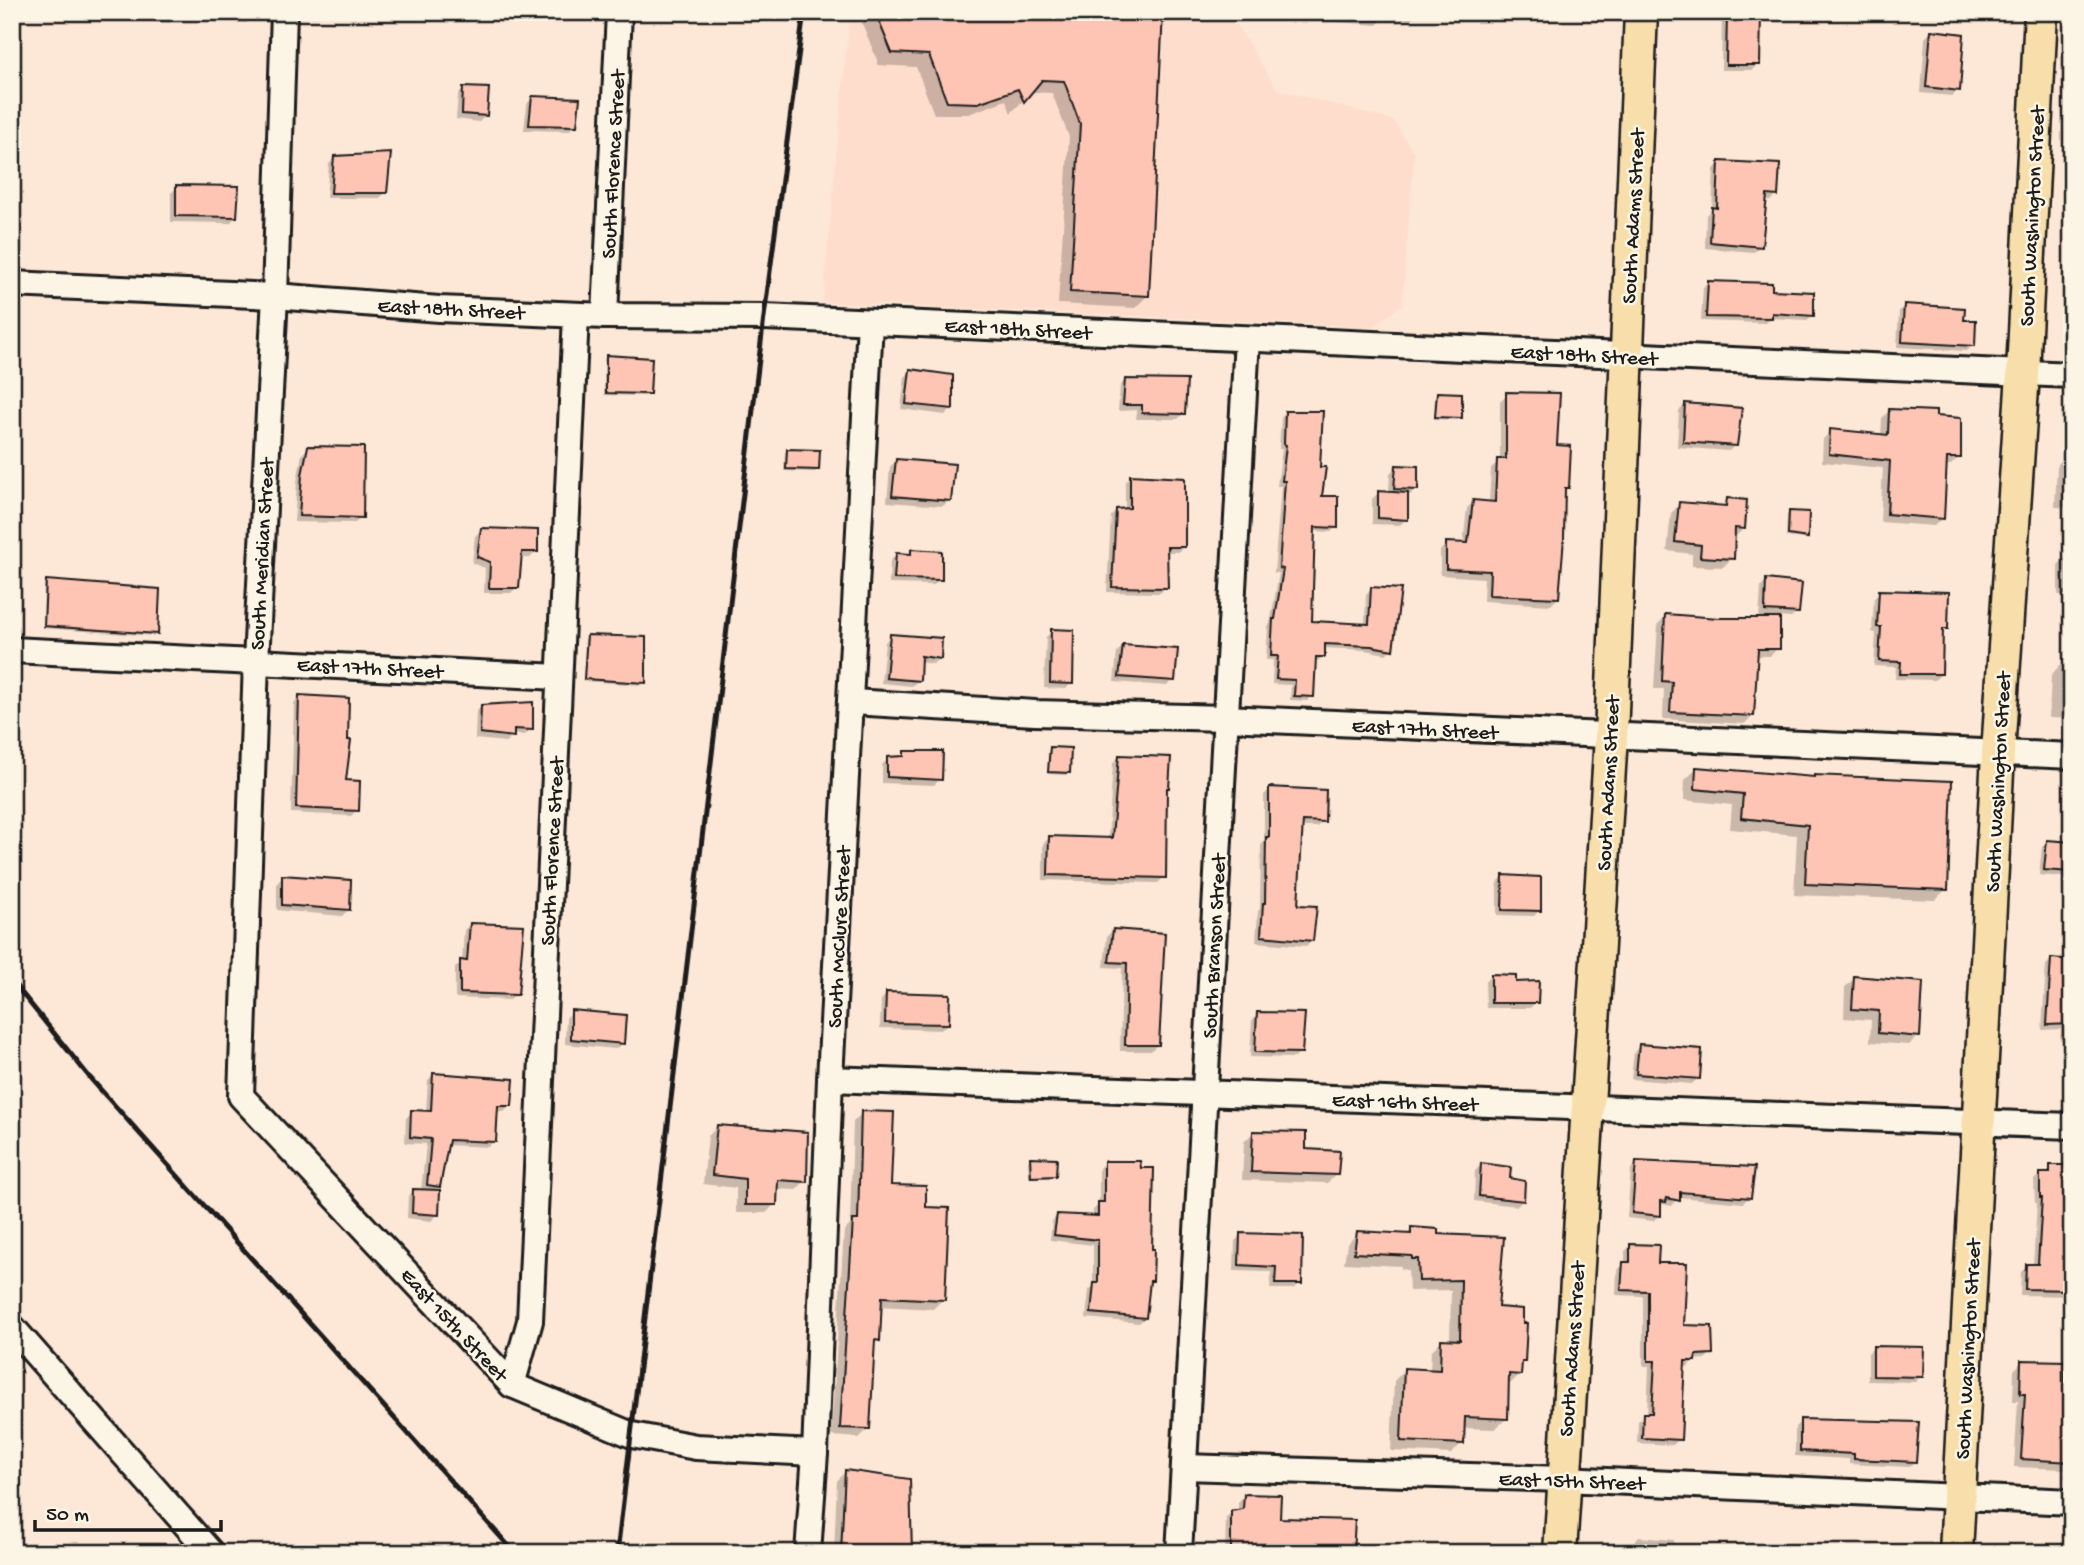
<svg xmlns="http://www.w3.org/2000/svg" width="2084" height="1565" viewBox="0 0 2084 1565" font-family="'Gochi Hand',sans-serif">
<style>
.built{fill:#feddcc}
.shadow{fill:#0003}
.building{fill:#ffc5b4;stroke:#1c1c1c;stroke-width:2}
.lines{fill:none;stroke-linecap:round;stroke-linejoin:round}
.minor-casing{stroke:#1c1c1c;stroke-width:30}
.major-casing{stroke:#1c1c1c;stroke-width:37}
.minor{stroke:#fcf5e5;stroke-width:24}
.major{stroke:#f8deab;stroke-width:32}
.rail{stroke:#1c1c1c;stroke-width:5}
.labels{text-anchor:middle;stroke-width:5;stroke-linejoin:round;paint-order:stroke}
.street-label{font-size:21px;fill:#1c1c1c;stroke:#fcf5e5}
</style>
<rect width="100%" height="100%" fill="#fde7d6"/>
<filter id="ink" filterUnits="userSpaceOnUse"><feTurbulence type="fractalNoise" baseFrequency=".0143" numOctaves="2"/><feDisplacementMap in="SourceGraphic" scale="14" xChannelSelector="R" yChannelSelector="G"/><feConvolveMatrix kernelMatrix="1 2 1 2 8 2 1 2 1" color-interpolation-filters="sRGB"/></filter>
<g filter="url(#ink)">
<!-- built -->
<path class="built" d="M850,12H1233V19L1277,89L1394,121L1414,153L1402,305L1372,327L823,302Z"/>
<!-- shadow -->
<g class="shadow">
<path d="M125,12H252V17L246,23L175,17L169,23L124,18Z"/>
<path d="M639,12H673L639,14Z"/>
<path d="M873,12H1161L1148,295L1135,308L1058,304L1069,137L1052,93L1031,92L1011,113L1006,100L969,114H934L916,67L877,65V60L862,23Z"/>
<path d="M1295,12H1417L1411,19L1384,17L1377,25L1324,21V16L1295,14Z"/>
<path d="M1725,12H1759L1758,64L1752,70H1721L1722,16Z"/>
<path d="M1931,32L1958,90L1952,96L1921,93L1925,38Z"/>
<path d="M464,89L485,116L479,122L456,119L458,95Z"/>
<path d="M533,97L575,125L569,131L524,130L527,104Z"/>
<path d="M335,158L386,192L380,198H326L329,164Z"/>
<path d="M1720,163L1777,195L1771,201H1765L1760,246L1754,252L1705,248L1706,215L1712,210L1714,169Z"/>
<path d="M177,187L236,217L230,223L171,222V193Z"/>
<path d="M1708,283L1770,291L1813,315L1807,320L1770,318L1765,323L1701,321L1703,288Z"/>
<path d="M1905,305L1963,322L1973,345L1967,351L1897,347L1899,311Z"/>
<path d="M607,357L648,394L646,396L604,395V359Z"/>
<path d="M911,371L951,409L945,415L901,409L905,377Z"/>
<path d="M1125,380L1184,413L1178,419H1136L1137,410L1118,411L1120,386Z"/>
<path d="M1437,394L1461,418L1458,420L1434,419L1435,396Z"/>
<path d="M1507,394L1556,446L1567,487L1563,491L1558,598L1551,605L1483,601L1484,578L1440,575V551L1446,544L1463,545L1467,508L1474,502L1489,504L1491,468L1500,461V401Z"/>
<path d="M1685,405L1735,445L1729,451L1677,447L1679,411Z"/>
<path d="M1889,411L1959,457L1951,465H1945L1942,518L1934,526L1880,522L1883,468L1822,462L1823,439L1831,431L1881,436L1882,418Z"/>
<path d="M1286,412L1318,468L1320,498L1336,527L1331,532L1313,531L1310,623L1365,626L1366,594L1371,589L1391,649L1386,654L1365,650L1323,648V656L1318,661H1314L1312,696L1307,701L1290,700L1291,685L1272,684L1273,660H1266L1268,626L1270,624L1279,573H1274L1281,486H1277L1282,449H1279L1281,418Z"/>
<path d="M309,448L361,517L355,523L294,522L297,482L302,454Z"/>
<path d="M787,450L817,470L815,472L784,471L785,453Z"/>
<path d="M2063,458L2072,459V508L2055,507L2057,464Z"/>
<path d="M896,461L949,500L943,506L887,502L890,467Z"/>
<path d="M1396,467L1416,489L1410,495H1406V519L1400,525L1372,524V499L1378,493H1389L1390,473Z"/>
<path d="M1131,477L1184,546L1178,552H1166V587L1160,593L1107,592L1111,516L1117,510H1125V482Z"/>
<path d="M1728,500L1744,528L1734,538L1732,558L1723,567L1692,566V554L1667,551L1671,513L1680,504L1720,507Z"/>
<path d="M1790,513L1806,537L1804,539L1786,537L1787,515Z"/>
<path d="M481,530L536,552L530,558H519L517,587L511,593H484L485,568L472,563L475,536Z"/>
<path d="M912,551L940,579L934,585L889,584L890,561L896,555L907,556Z"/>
<path d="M2064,559L2072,560V595H2058V565Z"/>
<path d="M1767,581L1797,612L1791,618L1778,617V648L1770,656H1756L1753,716L1744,724L1663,719L1664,689H1654L1658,624L1666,616L1759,619L1761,587Z"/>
<path d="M46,582L156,634L154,636L43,628L44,584Z"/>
<path d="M1880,592L1946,628L1941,633V674L1935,680L1895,679L1896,667L1874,666L1876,633L1872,632L1874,598Z"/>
<path d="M1052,631L1071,683L1066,689L1044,688L1046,637Z"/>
<path d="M588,636L644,682L642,685L583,681L585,639Z"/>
<path d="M891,636L939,658L933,664L919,662L918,680L912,686L881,683L885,642Z"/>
<path d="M1123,646L1173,680L1167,686L1114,682L1117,652Z"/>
<path d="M2060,665L2072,666V719L2049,718L2051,675Z"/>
<path d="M300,697L357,810L351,816L291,813L294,703Z"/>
<path d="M482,706L531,729L525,735L512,734L506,742L475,739L476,712Z"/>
<path d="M1050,749L1068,772L1066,775L1047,774L1048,751Z"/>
<path d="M905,753L940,779L934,785L882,783V765L888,759L900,758Z"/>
<path d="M1119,757L1165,790L1164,877L1158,883L1043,880V844L1049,838L1108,839L1113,763Z"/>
<path d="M1696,769L1946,889L1935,900L1794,895L1797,835L1730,829L1732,805L1684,800L1685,780Z"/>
<path d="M1270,789L1323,821L1317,827H1301L1296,907L1312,940L1306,946L1256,942L1258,911L1260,909L1261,845L1264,842V795Z"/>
<path d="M2048,841L2072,843V878L2039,875L2042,847Z"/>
<path d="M283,877L348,910L342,916L277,910V883Z"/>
<path d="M1503,877L1540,910L1534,916L1497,915V883Z"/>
<path d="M470,924L516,994L510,1000L455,998V968L462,962L464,930Z"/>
<path d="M1113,930L1163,935L1157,1045L1151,1051H1120L1122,968L1104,967L1107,936Z"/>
<path d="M2052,959L2072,961V1040H2060L2061,1029L2042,1030L2046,965Z"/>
<path d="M1491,975L1514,983L1536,1002L1530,1008H1486L1485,981Z"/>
<path d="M1855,978L1918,1036L1909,1045L1870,1042L1871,1020L1844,1018L1845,987Z"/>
<path d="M887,994L947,1024L941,1030L880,1028L881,1000Z"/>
<path d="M572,1012L622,1043L616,1049L565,1044L566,1018Z"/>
<path d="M1258,1014L1301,1052L1295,1058L1250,1057L1252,1020Z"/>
<path d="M1640,1046L1698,1078L1692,1084L1631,1079L1634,1052Z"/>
<path d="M434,1074L510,1106L504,1112L496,1111L494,1141L488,1147L446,1145L438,1186L432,1192L437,1215L431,1221L407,1218L408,1197L414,1191H421L426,1144L405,1143L406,1118L412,1112H426L428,1080Z"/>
<path d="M862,1113L889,1186L924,1208L943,1299L933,1309L880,1306L878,1340L873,1345L869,1428L859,1438L831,1436L844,1231L850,1225L853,1122Z"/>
<path d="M718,1126L805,1181L796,1190L776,1189L775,1204L766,1213H736V1188L703,1184L708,1136Z"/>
<path d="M1253,1133L1304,1151L1337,1174L1327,1183L1242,1180L1244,1142Z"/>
<path d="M1031,1159L1054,1176L1052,1178H1029L1028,1161Z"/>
<path d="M1105,1162L1152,1280L1148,1284L1145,1317L1139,1323L1086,1318L1089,1290L1093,1287V1245L1050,1240L1052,1221L1058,1215L1093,1217V1210L1099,1204V1168Z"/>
<path d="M1637,1163L1749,1197L1743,1203L1678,1197L1672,1206L1662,1204L1659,1215L1653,1221L1627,1218L1631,1169Z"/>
<path d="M1481,1165L1509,1180L1523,1200L1517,1206L1474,1201L1475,1171Z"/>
<path d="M2051,1167H2072L2071,1296L2020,1295L2021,1272L2027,1266H2033L2037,1203H2035L2034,1180L2040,1174L2045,1175Z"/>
<path d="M1412,1229L1437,1235L1496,1309L1524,1361L1520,1365V1374L1509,1385L1506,1419L1495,1429L1463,1428L1462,1443L1451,1454L1391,1451L1394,1381L1404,1370L1430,1371L1431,1351L1442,1340L1450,1341L1451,1290L1409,1291L1408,1270L1401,1269V1266L1344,1263L1347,1244L1358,1233L1406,1235Z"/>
<path d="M1241,1235L1300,1283L1294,1289H1270L1271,1272L1234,1271L1235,1241Z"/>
<path d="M1631,1245L1656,1264L1682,1326L1711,1353L1705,1359L1694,1360L1687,1367H1683L1679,1439L1673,1445L1637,1443L1638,1421L1647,1415L1649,1366H1643V1296L1616,1295L1617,1270L1625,1264V1251Z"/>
<path d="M1874,1347L1921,1376L1915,1382L1868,1381V1353Z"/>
<path d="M2022,1362L2063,1428H2072V1478H2064L2065,1469L2014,1467L2018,1401H2013L2014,1370Z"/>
<path d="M1801,1421L1915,1461L1909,1467L1849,1464V1459L1795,1456V1427Z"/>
<path d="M845,1472L910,1553H834L837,1481Z"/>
<path d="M1244,1496L1278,1520L1352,1544L1423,1551V1553H1225L1226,1518L1232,1512H1238V1502Z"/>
<path d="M1639,1537L1674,1540L1673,1553H1633L1634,1543Z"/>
</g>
<!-- building -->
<g class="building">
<path d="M875,12H1163L1149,296L1070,292L1080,124L1064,81L1042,80L1024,102L1018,89L978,103L947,102L929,55L892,53Z"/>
<path d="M1727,12H1761L1760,65H1726Z"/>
<path d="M1931,30L1964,34L1960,91L1926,87Z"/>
<path d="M463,87L489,88L487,116L462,114Z"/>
<path d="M532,96L580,98L577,126L529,125Z"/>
<path d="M391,153L387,193H331L334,156Z"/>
<path d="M1719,161L1780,164L1778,196L1767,195L1762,247L1710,242L1712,207L1717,208Z"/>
<path d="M176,185L239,186L237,217L176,216Z"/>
<path d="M1708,281L1772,283V290L1814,292V316L1772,313V318L1706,317Z"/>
<path d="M1904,304L1965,308L1964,320H1976L1975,346L1902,342Z"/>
<path d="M606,355L652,358L650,394L606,393Z"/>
<path d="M910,369L953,375V409L906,404Z"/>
<path d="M1125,379L1187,380L1185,414L1142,413V405H1123Z"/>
<path d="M1437,392L1462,393V418L1435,417Z"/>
<path d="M1506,392L1560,393L1557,445L1571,446L1569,488H1565L1564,538L1559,598L1489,595L1490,571L1446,569V542L1468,543L1473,500L1495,502L1497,459H1506Z"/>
<path d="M1685,403L1742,408L1737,446L1683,442Z"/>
<path d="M1889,409L1936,411V416L1961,418V458H1947L1944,519L1887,514L1890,461L1829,454L1830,429L1888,435Z"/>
<path d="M1285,411H1323L1320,467H1326L1322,496H1338V528L1315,527L1312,621L1369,624L1371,587L1401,589L1393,650L1371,646L1325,644V657H1316L1314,697L1294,696L1295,680L1276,679L1278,656H1271L1273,619H1275L1283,569L1279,568L1285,481H1282L1286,445L1284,444Z"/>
<path d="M308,446L364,447L363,518L299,516L302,475Z"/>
<path d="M787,449L820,450L819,470L786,469Z"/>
<path d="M896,459L955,464L951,501L892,496Z"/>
<path d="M1396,465L1418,466V490L1394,489Z"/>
<path d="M1130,475L1185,478V547H1167L1168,588L1112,587L1116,509L1130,508Z"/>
<path d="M1378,491L1408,493V520L1378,518Z"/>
<path d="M1727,498L1747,500L1745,529L1735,528L1734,559L1700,557L1701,545L1675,542L1679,502L1726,506Z"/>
<path d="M1789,511L1809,512L1808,538L1788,535Z"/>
<path d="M481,528L538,530V552H522L519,588H489L490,562L477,557Z"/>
<path d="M911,549L942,551V580L894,579L896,553L911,554Z"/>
<path d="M1766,579L1802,583L1799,613L1765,611Z"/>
<path d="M46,580L160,589L158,634L44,626Z"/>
<path d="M1879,590L1949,592L1948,629H1943L1942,674H1900L1901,662L1879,661L1881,627H1877Z"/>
<path d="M1665,614L1719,618H1780V649H1758L1754,716L1670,712L1672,682L1662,681Z"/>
<path d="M1051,629L1074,630L1073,684L1050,683Z"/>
<path d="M890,634L942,638L941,659L921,656L920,681L886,678Z"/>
<path d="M587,635L646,637V683L584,679Z"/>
<path d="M1123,645L1178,649L1175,681L1119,677Z"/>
<path d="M299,695L349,698L348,740H351L346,780L360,781L359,811L296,808Z"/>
<path d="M533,702V730L514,729V737L480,733L481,705Z"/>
<path d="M1050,747L1071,748L1070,773L1048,772Z"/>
<path d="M904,751H943L942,780L887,777V757L904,756Z"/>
<path d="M1119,755L1171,757L1169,788H1167L1166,878L1048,875L1049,836L1112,838Z"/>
<path d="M1696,767L1814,777V775L1952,781L1948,890L1805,884L1808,825L1741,818L1743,794L1695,789Z"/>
<path d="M1269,787L1326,790L1325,822L1303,821L1298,905L1317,906L1313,941L1261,936L1263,903H1265L1266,837H1269Z"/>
<path d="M2047,840L2072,842V872L2044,870Z"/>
<path d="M282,875L351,880L350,910L282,905Z"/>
<path d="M1503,875L1541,877V911L1502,910Z"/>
<path d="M470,923L524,925L518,995L460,993V960L467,961Z"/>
<path d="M1113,929L1165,933L1159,1045H1125L1127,963L1109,962Z"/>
<path d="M2051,958L2072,960V1024L2047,1025Z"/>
<path d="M1491,974L1516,975V982L1539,981L1538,1003H1491Z"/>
<path d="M1854,976L1923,982L1920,1037L1878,1033L1879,1011L1852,1009Z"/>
<path d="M886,992L950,994L949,1024L885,1023Z"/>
<path d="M571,1010L626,1015L624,1044L571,1039Z"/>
<path d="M1257,1012L1305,1013L1302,1053L1255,1052Z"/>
<path d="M1639,1044L1702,1049L1700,1079L1636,1074Z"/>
<path d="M433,1073L514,1079L512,1106H498L496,1142L449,1140L440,1187L427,1185L431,1139L410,1137L411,1110L431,1111Z"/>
<path d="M861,1111L894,1112L891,1185L926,1186V1207L949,1208L945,1300L882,1297L880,1341L875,1340L870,1429L840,1428L853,1220H858Z"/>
<path d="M717,1125L808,1132L807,1182L778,1180L777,1205H745V1179L712,1175Z"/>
<path d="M1253,1131L1306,1132V1149L1340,1151L1338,1175L1251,1172Z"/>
<path d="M1030,1157L1057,1158L1056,1176L1031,1177Z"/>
<path d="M1104,1161H1140L1141,1168H1154L1152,1249H1154L1153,1281H1150L1146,1318L1091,1313L1094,1283H1098V1240L1054,1235L1057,1214L1098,1216V1202H1104Z"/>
<path d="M1636,1161L1755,1167L1751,1198L1680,1192V1201L1667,1198L1666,1202L1661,1201V1216L1632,1213Z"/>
<path d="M1481,1163L1511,1167L1510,1178L1525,1181L1524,1201L1479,1196Z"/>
<path d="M2050,1165H2072V1290L2025,1289L2026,1264H2038L2042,1198H2040V1173H2050Z"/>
<path d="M413,1189L440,1190L439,1215L412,1213Z"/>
<path d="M1411,1227L1438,1229V1234L1504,1237L1498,1307L1523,1309V1323H1527L1525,1362H1522L1521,1375L1509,1374L1508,1419L1465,1417L1464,1444L1401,1441L1404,1368L1440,1370L1441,1339L1460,1340L1461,1280L1419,1281L1418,1259H1412V1256L1354,1253L1357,1231L1411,1234Z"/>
<path d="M1240,1233L1303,1235L1302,1284H1275L1276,1267L1239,1265Z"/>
<path d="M1630,1244L1659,1245L1658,1263H1687L1684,1325L1712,1326L1713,1354L1696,1355L1695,1361H1685L1681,1440L1642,1438L1643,1413H1652L1655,1361H1648V1291L1621,1290L1623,1262H1630Z"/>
<path d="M1873,1346L1924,1347L1923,1377L1873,1376Z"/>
<path d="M2021,1360L2065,1361V1388H2072V1462L2021,1459L2025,1394H2020Z"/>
<path d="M1800,1419L1919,1422L1916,1462L1854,1459V1454L1800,1451Z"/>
<path d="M845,1470L910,1479L912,1553H841Z"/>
<path d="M1244,1494L1281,1495L1280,1518L1355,1520L1353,1553H1231V1511L1243,1509Z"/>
</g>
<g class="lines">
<!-- minor casing -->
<g class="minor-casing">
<g id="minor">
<path d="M284,12L275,296L256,661L241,1096L512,1385L632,1435L696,1447L815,1453"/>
<path d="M12,284L275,296L439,309L605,316L764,317L2072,375"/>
<path d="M605,316L619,12"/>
<path d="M12,650L559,677"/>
<path d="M852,702L1035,713L1225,718L2072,756"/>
<path d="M830,1079L2072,1126"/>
<path d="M12,1327L211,1553"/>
<path d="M512,1385L530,1321L576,315"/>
<path d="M1184,1467L1563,1479L2072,1502"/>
<path d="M808,1553L815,1453L830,1079L870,322"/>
<path d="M1179,1553L1247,339"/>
</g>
</g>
<!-- major casing -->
<g class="major-casing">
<g id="major">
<path d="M1560,1553L1611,736L1641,12"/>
<path d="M1956,1553L1998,753L2023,373L2041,12"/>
</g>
</g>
<!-- minor -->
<use href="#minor" class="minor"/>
<!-- major -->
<use href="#major" class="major"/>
<!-- rail -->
<g class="rail">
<path d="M12,981L91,1079L515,1553"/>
<path d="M617,1553L764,317L804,12"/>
</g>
</g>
</g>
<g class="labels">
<!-- street labels -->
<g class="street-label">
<text transform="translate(612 164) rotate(-87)" y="7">South Florence Street</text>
<text transform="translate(1632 216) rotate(-87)" y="7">South Adams Street</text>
<text transform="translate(2031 216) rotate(-87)" y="7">South Washington Street</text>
<text transform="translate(451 308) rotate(3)" y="7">East 18th Street</text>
<text transform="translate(1018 328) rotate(3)" y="7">East 18th Street</text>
<text transform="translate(1584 354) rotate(3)" y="7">East 18th Street</text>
<text transform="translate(261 554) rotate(-87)" y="7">South Meridian Street</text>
<text transform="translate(370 667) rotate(3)" y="7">East 17th Street</text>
<text transform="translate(1425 728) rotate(3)" y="7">East 17th Street</text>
<text transform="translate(1997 782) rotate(-87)" y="7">South Washington Street</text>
<text transform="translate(1607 783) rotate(-87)" y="7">South Adams Street</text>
<text transform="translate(551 851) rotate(-87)" y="7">South Florence Street</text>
<text transform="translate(838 937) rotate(-87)" y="7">South McClure Street</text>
<text transform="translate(1213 946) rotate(-87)" y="7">South Branson Street</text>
<text transform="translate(1405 1101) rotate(2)" y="7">East 16th Street</text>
<text transform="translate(455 1324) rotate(47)" y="7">East 15th Street</text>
<text transform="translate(1571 1349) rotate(-86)" y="7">South Adams Street</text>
<text transform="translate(1967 1349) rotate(-87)" y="7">South Washington Street</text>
<text transform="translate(1572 1480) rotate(2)" y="7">East 15th Street</text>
</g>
</g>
<!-- margin -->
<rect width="2084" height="1565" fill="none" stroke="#fcf5e5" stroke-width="42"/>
<rect x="21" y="21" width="2042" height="1523" fill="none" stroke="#1c1c1c" stroke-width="2.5" filter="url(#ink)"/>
<!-- scale -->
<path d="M35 1520v10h186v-10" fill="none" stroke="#1c1c1c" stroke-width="3.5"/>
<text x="46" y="1520" font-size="21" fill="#1c1c1c" stroke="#fcf5e5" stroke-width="5" paint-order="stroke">50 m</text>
</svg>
